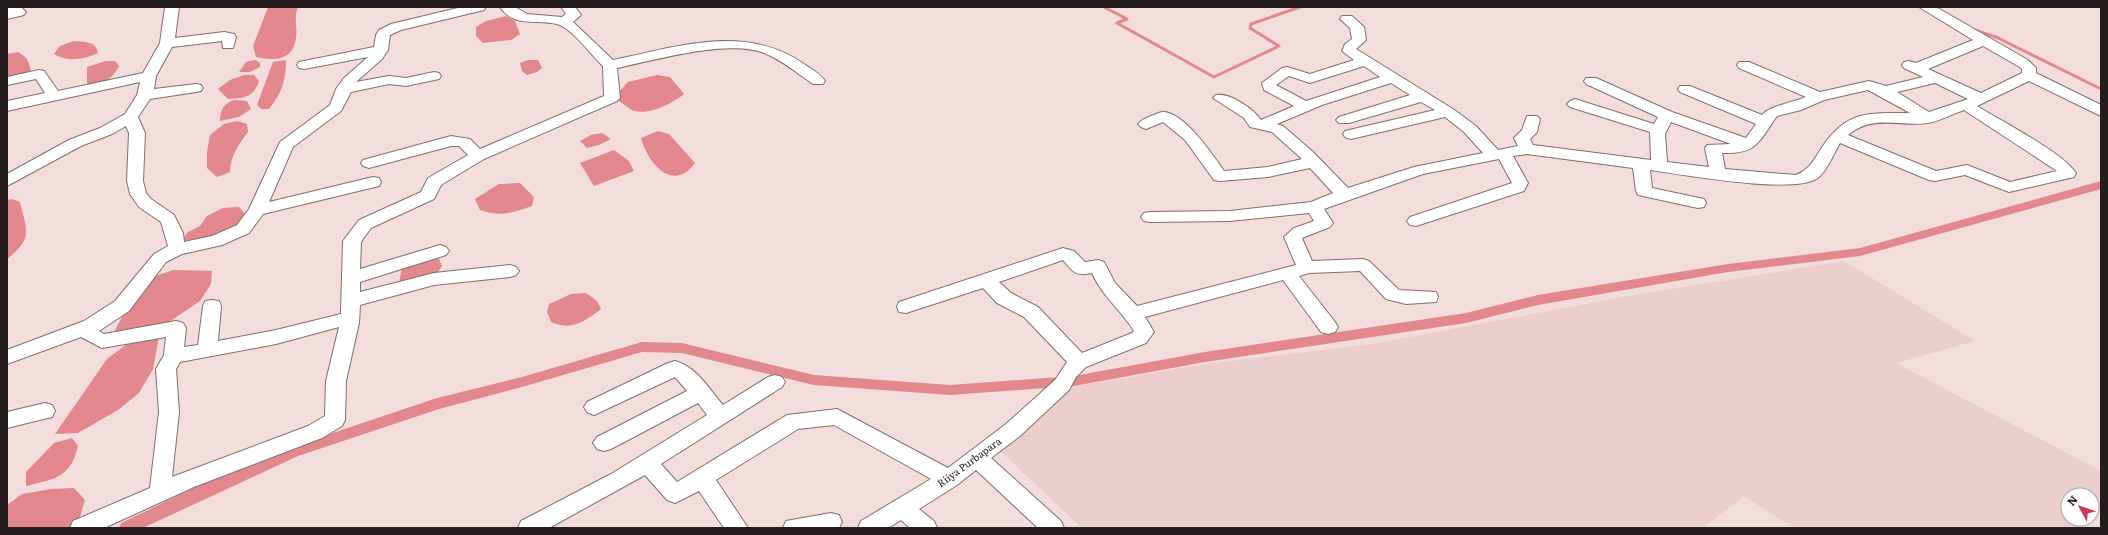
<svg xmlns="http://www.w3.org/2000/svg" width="2108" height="535" viewBox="0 0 2108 535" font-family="Literata,serif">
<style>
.built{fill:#ebcdce;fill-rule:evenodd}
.water{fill:#e2878c}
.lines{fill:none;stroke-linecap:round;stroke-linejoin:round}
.stream{stroke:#e2878c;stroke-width:3}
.canal{fill:#e2878c;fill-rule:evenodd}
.minor-casing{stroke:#816e6f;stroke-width:2}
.minor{fill:#fff;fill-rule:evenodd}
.labels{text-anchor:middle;stroke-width:3.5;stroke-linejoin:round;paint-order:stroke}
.street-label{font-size:10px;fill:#251d1d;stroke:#fff}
</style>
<rect width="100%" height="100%" fill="#f2dcdc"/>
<!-- built -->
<path class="built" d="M1844,261L1975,341L1896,363L2101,471V509L2087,528H1794L1744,496L1703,528H1082L998,449L1067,388L1198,365L1372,344L1629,296ZM2068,495H2092V519H2068Z"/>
<!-- water -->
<g class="water">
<path d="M268,7H298C293,20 298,25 296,37C294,61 274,61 256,57L253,46Z"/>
<path d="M506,16L515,21L520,34L511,40L483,43L476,36V27L486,21Z"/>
<path d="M74,41C85,42 96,41 98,53C84,60 67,62 54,54L60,46Z"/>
<path d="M18,52C28,57 30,64 31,74L7,81V54Z"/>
<path d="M255,60L260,63V67L250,72H239L246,62Z"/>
<path d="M286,60C286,80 282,93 269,109H261L257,105L273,62Z"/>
<path d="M528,60H538L542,68L537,72L527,75L522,71L520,63Z"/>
<path d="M106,61H115L119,66C111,81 103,84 87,85V67Z"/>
<path d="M244,75H254L259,81C254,97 244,98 228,99L218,89L230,80Z"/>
<path d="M657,75L670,77L684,94C673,103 650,115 635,111C630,110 624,104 619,101L618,93L628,82Z"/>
<path d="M234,100L247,101L251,109L239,117L220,121C220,109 224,104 234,100Z"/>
<path d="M237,121L247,124L248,132C239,144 230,156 230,172L217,177L207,168V152L210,135L224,124Z"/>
<path d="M658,131L669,134L695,163C673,193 648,164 641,138Z"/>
<path d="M602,133L611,139L599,145L587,148L580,141L591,135Z"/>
<path d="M614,150L629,161L634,171L594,186L580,163Z"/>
<path d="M520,183L534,197L532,206C513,213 500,217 480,210L475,199L499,184Z"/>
<path d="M12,199L20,202C27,231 33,239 7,259V200Z"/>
<path d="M239,207L246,215L236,227L217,236L200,240L181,241L188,232L200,226L207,216L223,208Z"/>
<path d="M422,259H439L442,266L434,278L399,284L402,267Z"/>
<path d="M174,270L212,271L211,284L200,301L166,324L136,331L114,332L130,302L152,277Z"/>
<path d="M586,293L597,301L601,309C584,322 572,331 551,322L547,312L549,304L571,294Z"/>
<path d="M159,337L153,369L139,393L118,410L78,433L55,434L107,359L132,340Z"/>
<path d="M72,438L78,446C71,478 54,479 26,486V472L54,443Z"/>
<path d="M74,488L85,500L78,523L68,528H7V505L22,494L51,489Z"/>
</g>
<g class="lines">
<!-- stream -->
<g class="stream">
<path d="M1104,7L1127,19L1117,23L1214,77L1279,46L1250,28L1251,24L1300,7"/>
<path d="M1974,30L1996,37L2101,89"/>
</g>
<!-- canal -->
<path class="canal" d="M2101,181V189L1860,256L1728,272L1538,305L1466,323L1205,362L1074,386L950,395L814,385L682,353L642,352L522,387L439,409L298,456L143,528H119L121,523L196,487L288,448L437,398L522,377L642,342L682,343L814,375L950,385L1074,376L1205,352L1466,313L1538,295L1728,264L1860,248Z"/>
<!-- minor casing -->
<g class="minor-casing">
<g id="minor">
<path d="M7,7H21L26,12L24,15L7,19Z"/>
<path d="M165,7H179L175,38L224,32L234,34L236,37L233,48H223L222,41L172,47L156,76L154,89L196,84L201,85L203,88L201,91L196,92L150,99L138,117L145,133L143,181L146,193L151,199L174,215L183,233L184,242L212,236L237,225L249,209L280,142L330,105L336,89L344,78L368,57L304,69L299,68L297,65L299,62L374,47L376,35L379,30L391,24L462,7H486L484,10L401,30L390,35L388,50L382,59L356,82L389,76L406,78L434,72L439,73L441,76L439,79L406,86L389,84L351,92L341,111L293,147L269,202L373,177L379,178L381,182L379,186L263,214L249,233L222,245L182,254L166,262L129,311L99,331L104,334L176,321L183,323L186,328L184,347L198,345L203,306L205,301L212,300L219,301L221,306L218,341L276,330L341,314L343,241L359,220L421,192L428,178L468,155L459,146H451L369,168L363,166L361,163L363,160L451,136L470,139L480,149L604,96L603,66C591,55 572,28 557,24C537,19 514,28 500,7H515L527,14L562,17L566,14L561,7H575L581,15L573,22L613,60C678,47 745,23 804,64C811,69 821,74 825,81L823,84H813C797,73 782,60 764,53C727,39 656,60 617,68L620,98L617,101L484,159L441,185L434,199L371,228L361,242L360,269L440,245L446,247L449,251L446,255L360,282V292L434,273L510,265L516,267L519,271L516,275L510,277L434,285L360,305L359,323L346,381L345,420L342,426L322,438L194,487L104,528H70L73,521L150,488L159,412L156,369L164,355L166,337L102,348L81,337L7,364V350L84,321L115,301L154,254L168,246L161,222L139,207L130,194L127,181L129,133L126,126L112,134L81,146L7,186V174L69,140L100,128L125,114L137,95L140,82L7,111V101L45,93L36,79L7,85V77L39,70L44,71L58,91L143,73L160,43ZM339,327L326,381L325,416L308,426L172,477L179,412L176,369L180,362L276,344Z"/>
<path d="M1919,7H1936L2028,60L2036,68V73L2101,105V116L2029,81L1977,106C2001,121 2062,152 2076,173L2074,177L2009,192L1965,175L1935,181L1929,180L1840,143C1834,153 1828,169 1819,177C1799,196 1679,174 1650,170L1652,188L1704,199L1706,203L1704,207L1698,208L1638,195L1636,191L1633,168L1527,154L1513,156L1528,183L1524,191L1416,226L1410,225L1407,221L1410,217L1512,183L1499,159L1423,174L1324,209L1333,223L1330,227L1302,238L1312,261L1363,259L1369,261L1399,290L1436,292L1438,297L1436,302L1406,304L1386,299L1360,271L1309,273L1299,276L1335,322L1338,327L1335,332L1328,334L1321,332L1283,280L1145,317L1154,332L1146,343L1086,367L1076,377L1069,390L1020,436L991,458L1061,521L1064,528H1038L976,470L957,485L919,509L934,521L937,528H910L901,520L888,528H858L861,521L931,479L834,425L798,429L716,480L748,528H724L699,491L675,503L667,500L645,475L549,528H518L521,521L611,474L707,415L698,403L611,449L604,451L597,449L593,443L597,437L687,391L675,377L594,415L587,412L584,407L587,402L668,363L675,361C697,367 709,389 723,405L768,377L775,375L782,377L785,382L782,387L661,464L677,482L787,415L837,409L948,468L1006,424L1055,380L1067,362L1024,317L997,303L983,288L906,313L899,312L897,307L899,302L1063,248L1074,251L1085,262L1098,260L1104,262L1115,283L1137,306L1296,265L1284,237L1294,228L1314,221L1309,213L1230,221L1150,222L1144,221L1141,217L1144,213L1150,212L1230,211L1311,202L1333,193L1310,168L1268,177L1220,181L1214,180L1185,140L1163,122L1146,129L1141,127L1138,124C1141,120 1146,118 1151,116C1155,115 1159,112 1163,112C1184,112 1213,155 1224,171L1268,167L1302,159L1272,132L1250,127L1244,118L1213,98L1216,95C1229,92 1254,109 1261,120L1294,106L1264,90L1262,83L1282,68L1287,67L1310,74L1354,60L1342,51L1345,44L1352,39L1350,28L1340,19L1342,16H1352L1364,27L1366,40L1356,49L1453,109L1476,126L1498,150L1518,146L1514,138L1522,130L1527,116H1537L1540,119L1537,132L1530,139L1533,145L1651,160L1650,132L1570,107L1567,104L1570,101L1575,99L1654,124L1658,117L1586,84L1584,81L1586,78H1596L1672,112L1746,138L1756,124L1680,92L1678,89L1680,86H1690L1762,115C1769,106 1794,102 1806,97L1739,68L1737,65L1739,62H1749L1820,92L1869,81L1886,86L1923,77L1904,68L1902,65L1904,62L1909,61L1916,63L1973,40ZM1983,46L2018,66L2022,69V73L1981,93L1928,69ZM1364,66L1380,77L1306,101L1276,85L1289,76L1310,83ZM1391,83L1410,95L1339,117L1336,120L1339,123H1349L1421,102L1435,110L1345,131L1343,134L1345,137L1351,139L1445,117L1464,132L1483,153L1414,167L1348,188L1312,151L1283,126L1277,124L1322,105ZM1935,83L1968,99L1929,112L1897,92ZM1868,90L1910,113C1868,113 1846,110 1821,149C1813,161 1810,169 1796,175L1725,169L1722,153C1757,154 1758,143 1777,116L1801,110L1824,100ZM1964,110L2057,171L2010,182L1967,165L1936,171L1848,135C1873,114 1899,127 1928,123C1940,121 1952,114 1964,110ZM1671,122L1731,144L1707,145L1705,148L1709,167L1667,162L1665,134ZM1063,260C1074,273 1075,276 1092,273C1102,296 1121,310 1134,331L1132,333L1082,353L1038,307L1011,293L999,282Z"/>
<path d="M45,403L52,405L55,411L52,417L7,428V412Z"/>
<path d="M831,513L839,515L842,522L839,528H783L786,521Z"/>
</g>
</g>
<!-- minor -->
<use href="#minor" class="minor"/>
</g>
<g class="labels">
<!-- street labels -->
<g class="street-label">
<text transform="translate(969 462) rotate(-36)" y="4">Riiya Purbapara</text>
</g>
</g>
<!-- border -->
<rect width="2108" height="535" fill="none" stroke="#251d1d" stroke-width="16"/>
<!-- north arrow -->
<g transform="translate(2080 507) rotate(310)"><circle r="19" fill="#ffffff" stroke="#a8a5a5"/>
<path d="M0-3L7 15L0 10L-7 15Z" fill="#cb3a50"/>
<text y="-6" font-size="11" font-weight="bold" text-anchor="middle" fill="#251d1d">N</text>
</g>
</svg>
